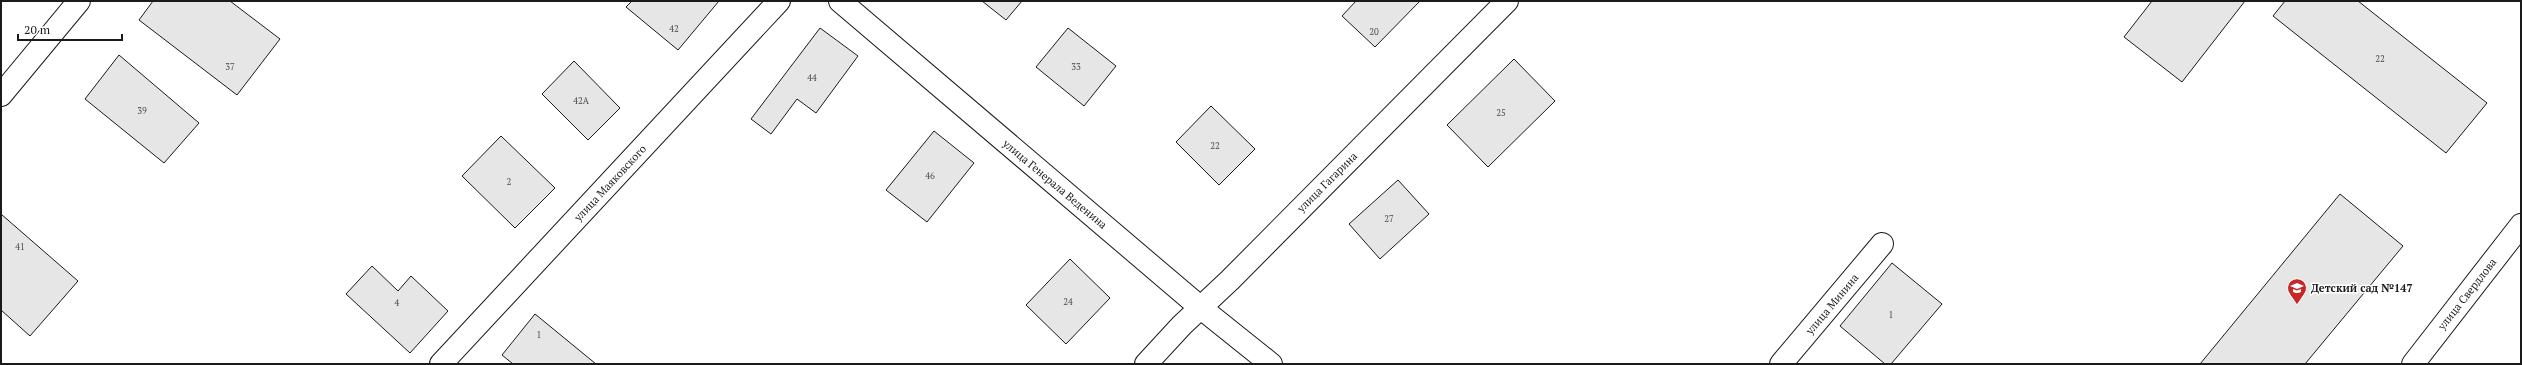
<svg xmlns="http://www.w3.org/2000/svg" width="2522" height="365" viewBox="0 0 2522 365" font-family="'PT Serif',serif">
<style>
.building{fill:#e6e6e6;stroke:#1a1a1a}
.lines{fill:none;stroke-linecap:round;stroke-linejoin:round}
.minor-casing{stroke:#1a1a1a;stroke-width:24}
.minor{stroke:#fff;stroke-width:22}
.labels{text-anchor:middle;stroke-width:3;stroke-linejoin:round;paint-order:stroke}
.number-label{font-size:9px;fill:#4d4d4d}
.street-label{font-size:11px;fill:#1a1a1a;stroke:#fff}
.poi-label{font-size:11px;font-weight:bold;fill:#1a1a1a;stroke:#fff;text-anchor:start}
</style>
<rect width="100%" height="100%" fill="#fff"/>
<!-- building -->
<g class="building">
<path d="M153,1H230L280,39L237,95L139,20Z"/>
<path d="M632,1H719L678,50L626,7Z"/>
<path d="M982,1H1022L1006,20Z"/>
<path d="M1356,1H1420L1375,47L1342,16Z"/>
<path d="M2152,1H2245L2182,82L2124,37Z"/>
<path d="M2285,1H2358L2487,103L2446,153L2273,16Z"/>
<path d="M820,28L858,56L816,113L797,99L771,134L751,119Z"/>
<path d="M1068,28L1116,66L1084,106L1036,67Z"/>
<path d="M119,55L199,123L164,163L85,99Z"/>
<path d="M1514,59L1555,101L1488,167L1447,125Z"/>
<path d="M574,61L620,108L588,140L542,94Z"/>
<path d="M1211,106L1255,149L1219,185L1176,142Z"/>
<path d="M934,131L974,163L927,222L886,190Z"/>
<path d="M501,136L555,188L515,228L462,176Z"/>
<path d="M1398,180L1429,214L1380,259L1349,224Z"/>
<path d="M2340,194L2403,246L2305,364H2200Z"/>
<path d="M1,214L78,281L30,336L1,310Z"/>
<path d="M1070,259L1110,298L1066,344L1026,305Z"/>
<path d="M1892,263L1942,304L1891,364H1885L1840,326Z"/>
<path d="M372,266L398,291L411,276L448,311L410,353L346,294Z"/>
<path d="M535,314L596,364H513L502,355Z"/>
</g>
<g class="lines">
<!-- minor casing -->
<g class="minor-casing">
<g id="minor">
<path d="M840,1L1201,308L1271,364"/>
<path d="M1,95L79,1"/>
<path d="M441,364L779,1"/>
<path d="M1146,364L1182,325L1230,280L1507,1"/>
<path d="M1781,364L1882,244"/>
<path d="M2413,364L2521,225"/>
</g>
</g>
<!-- minor -->
<use href="#minor" class="minor"/>
</g>
<!-- icons -->
<defs>
<g id="school-pin" transform="scale(1)"><path d="M0 17L-7.5 6A9.5 9.5 0 1 1 7.5 6Z" fill="#c62828" stroke="#fff"/><path d="M0-5L7-2L0 1L-7-2ZM-4 1L0 2.5L4 1V4Q0 6-4 4Z" fill="#fff"/></g>
</defs>
<g fill-rule="evenodd">
<use href="#school-pin" x="2297" y="288"/>
</g>
<g class="labels">
<!-- number labels -->
<g class="number-label">
<text x="674" y="32">42</text>
<text x="1374" y="35">20</text>
<text x="2380" y="62">22</text>
<text x="230" y="70">37</text>
<text x="1076" y="70">33</text>
<text x="812" y="81">44</text>
<text x="581" y="104">42А</text>
<text x="142" y="114">39</text>
<text x="1501" y="116">25</text>
<text x="1215" y="149">22</text>
<text x="930" y="179">46</text>
<text x="509" y="185">2</text>
<text x="1389" y="222">27</text>
<text x="20" y="250">41</text>
<text x="1068" y="305">24</text>
<text x="397" y="306">4</text>
<text x="1891" y="318">1</text>
<text x="539" y="338">1</text>
</g>
<!-- street labels -->
<g class="street-label">
<text transform="translate(1327 182) rotate(-45)" y="4">улица Гагарина</text>
<text transform="translate(610 183) rotate(-47)" y="4">улица Маяковского</text>
<text transform="translate(1055 184) rotate(40)" y="4">улица Генерала Веденина</text>
<text transform="translate(2467 294) rotate(-52)" y="4">улица Свердлова</text>
<text transform="translate(1832 304) rotate(-50)" y="4">улица Минина</text>
</g>
<!-- poi labels -->
<g class="poi-label">
<text x="2311" y="292">Детский сад №147</text>
</g>
</g>
<!-- border -->
<rect width="2522" height="365" fill="none" stroke="#1a1a1a" stroke-width="4"/>
<!-- scale -->
<path d="M18 34v6h104v-6" fill="none" stroke="#1a1a1a" stroke-width="2"/>
<text x="24" y="34" font-size="12" fill="#1a1a1a" stroke="#ffffff" stroke-width="3" paint-order="stroke">20 m</text>
</svg>
